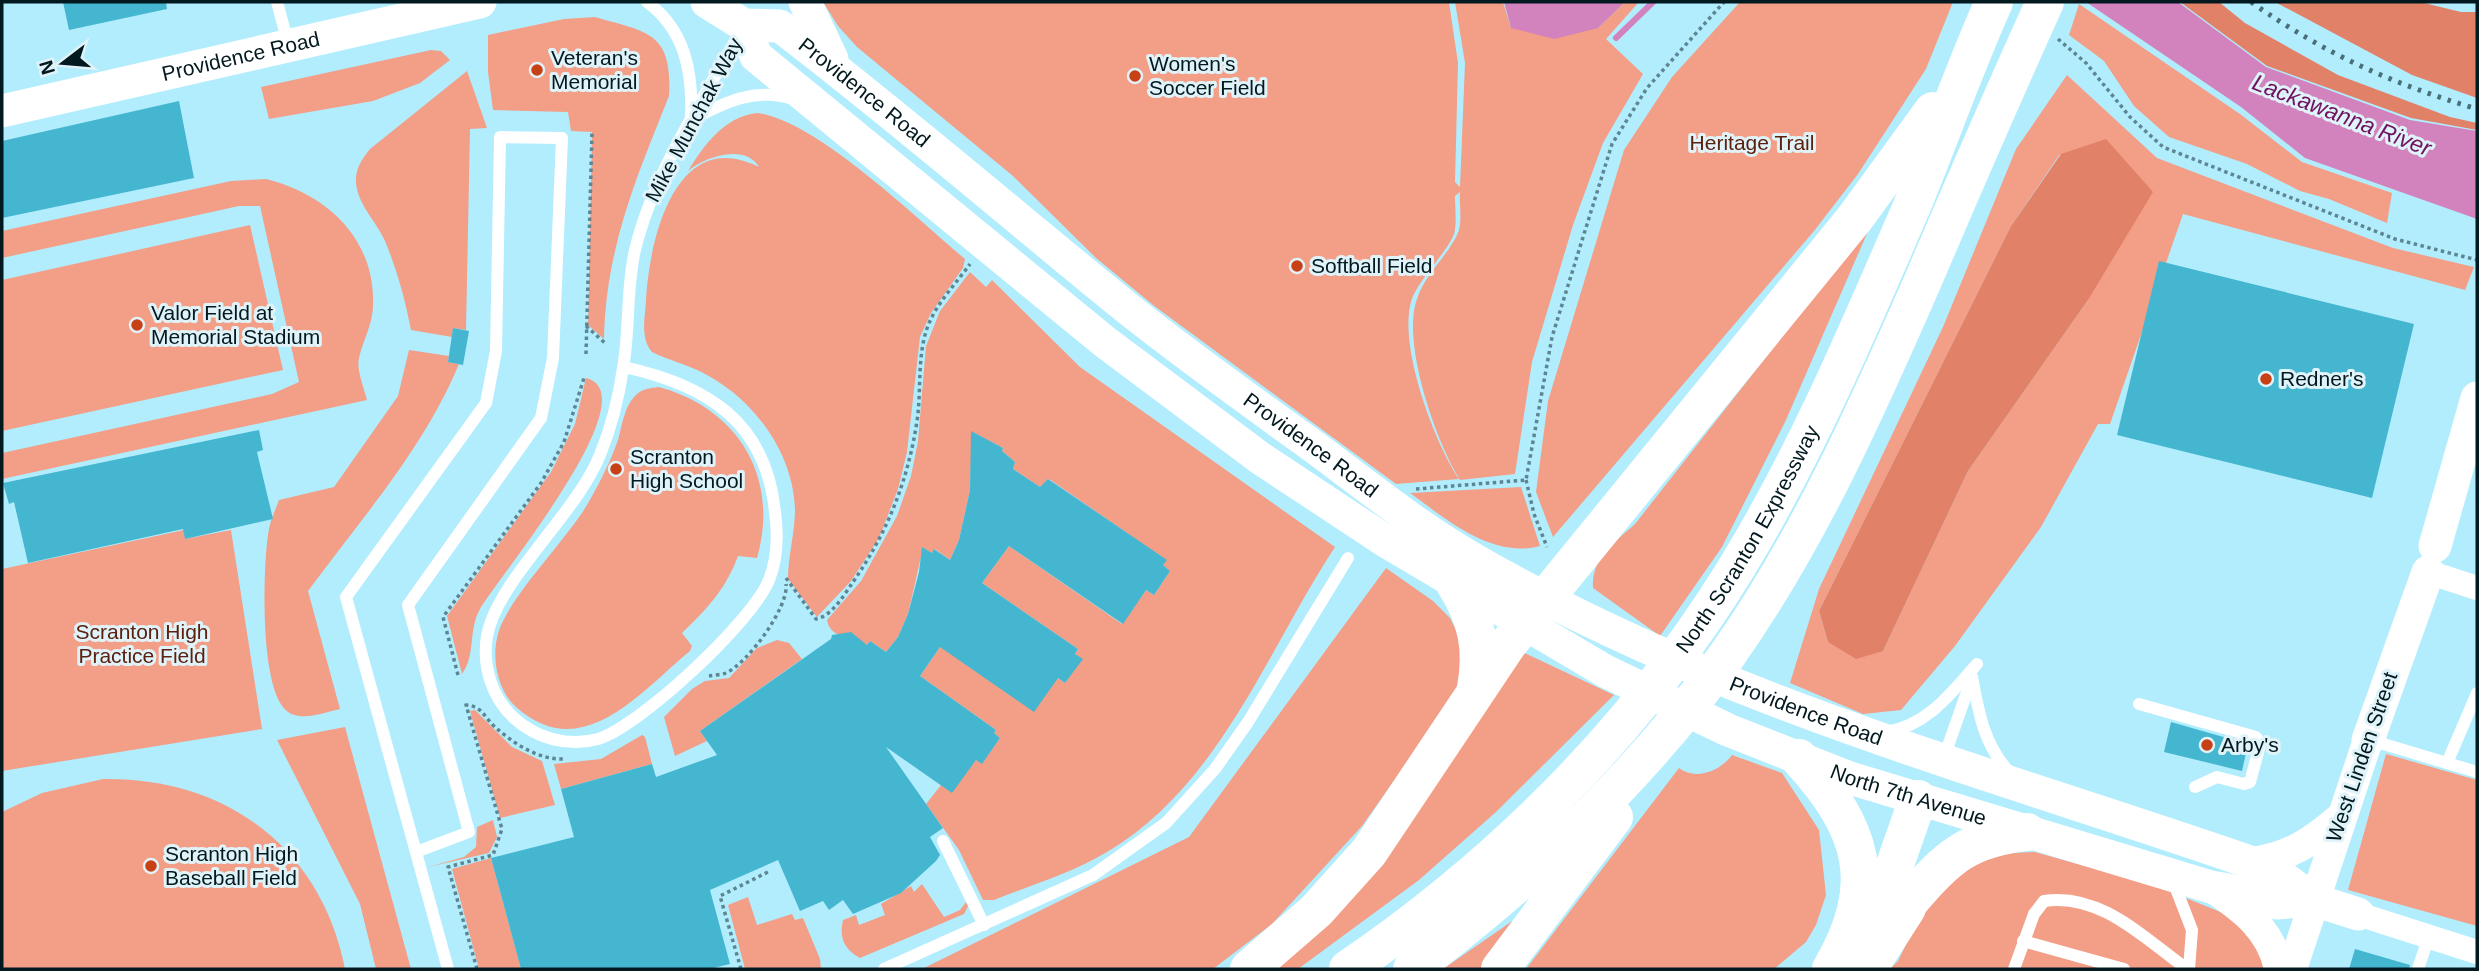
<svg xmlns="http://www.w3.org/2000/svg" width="2479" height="971" viewBox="0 0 2479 971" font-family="Arial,sans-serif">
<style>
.green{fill:#f39e87;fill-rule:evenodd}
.forest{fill:#e18268}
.water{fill:#d283be}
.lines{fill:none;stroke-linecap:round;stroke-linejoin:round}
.stream{stroke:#d283be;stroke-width:6}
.building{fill:#45b6d0}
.path{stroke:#5d8692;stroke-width:3.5;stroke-dasharray:3.5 3.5;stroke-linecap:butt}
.service{stroke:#fff;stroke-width:12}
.minor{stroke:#fff;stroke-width:24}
.tertiary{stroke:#fff;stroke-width:30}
.secondary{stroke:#fff;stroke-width:33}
.motorway{stroke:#fff;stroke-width:38}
.rail{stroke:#496f79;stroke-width:5;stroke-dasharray:3.5 7;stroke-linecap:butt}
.poi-dot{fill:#c84015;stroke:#e0f3f9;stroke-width:2.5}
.labels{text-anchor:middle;stroke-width:6;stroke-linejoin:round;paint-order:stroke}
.street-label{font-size:21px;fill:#02191f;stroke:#e0f3f9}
.poi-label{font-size:21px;fill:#02191f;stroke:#e0f3f9;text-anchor:start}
.park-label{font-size:21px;fill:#5c200f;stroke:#e0f3f9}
.water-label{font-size:23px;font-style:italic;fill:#711261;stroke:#e0f3f9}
</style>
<rect width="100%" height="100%" fill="#b2edfe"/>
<!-- green -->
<g class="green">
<path d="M823,2H1449L1458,63L1455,182L1460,187L1465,63L1455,2H1503L1511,28H1598L1625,2H1639L1606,39L1643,74L1603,143L1573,225L1532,362L1515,474L1460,480C1436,442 1401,342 1417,299C1425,274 1446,258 1457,235C1463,225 1459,204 1460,192L1455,196C1455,207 1457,223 1454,234C1449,249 1423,275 1413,296C1395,339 1434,442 1459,479L1396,484L1153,305L1096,258L1013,176L857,47L838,26Z"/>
<path d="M1740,2H1953L1926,69L1858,174L1814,231L1553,537L1536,492L1548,401L1624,150L1672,77Z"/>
<path d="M2079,4L2240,114L2302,162L2392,193L2387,223L2329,199L2300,191L2247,164L2169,137L2134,106L2104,61L2069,35Z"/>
<path d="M595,17C646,32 673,31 669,96C636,179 606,247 604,339L588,325L592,132L571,131L568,112L493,110L488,72V35L564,19Z"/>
<path d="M431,50L441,51L450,60L420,83L373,101L269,119L261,87Z"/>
<path d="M467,71L487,128L470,129L466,330L453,328L452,337L411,330C405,299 397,270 385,241C376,221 358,205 356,183C355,169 362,159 370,149Z"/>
<path d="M2067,75L2157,158L2393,248L2474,267L2465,290L2183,214L2110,424H2098L2041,527L1955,646L1901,710L1863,714L1790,683L1819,589L1943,327L2016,149ZM2060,154L2088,300L1968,471L1883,651L1828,642L1819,611L2011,226Z"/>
<path d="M757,113C816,120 917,219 965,259L963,268L931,313L920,337L907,452L898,489L879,538L851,581L817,617L788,579C788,556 795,533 795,509C793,453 755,401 707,375C690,365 670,361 652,352C640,338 645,318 646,301C649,241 675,125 759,167C745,143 704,157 688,171C704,145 724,117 757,113Z"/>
<path d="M266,179C327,194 376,239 373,307C372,326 363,340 359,358C356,369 364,388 367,400L2,479V453L272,394L299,382L260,206H239L2,258V231L231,181Z"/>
<path d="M1872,222L1786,420L1722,547L1660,636L1593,588C1591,558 1615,542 1635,524Z"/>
<path d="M250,225L283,370L2,431V280Z"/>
<path d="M970,272L986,287L992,280L1080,367L1335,547C1267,651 1219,786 1107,852C1072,873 1031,885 994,900H983L959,850L926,804L941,785L976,760L982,763L1000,738L994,733L996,730L920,676L940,647L1058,678L1065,683L1082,659L1075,654L1078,649L982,583L1009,546L1122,624L1146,590L1154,595L1170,571L1163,565L1166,560L1049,479L1040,487L1013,469L1015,462L1002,451L1003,448L972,432L970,490L959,540L950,560L935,549L932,553L923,548L908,614L898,637L886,652L870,641L867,645C853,640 829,637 827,620L861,581L897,516L911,476L918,441L926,346L940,311Z"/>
<path d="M409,350L449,356L448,362L459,364C424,448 362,518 308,591L340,709C325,712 302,722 288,712C259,692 263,569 268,535C269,523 275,511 279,500L334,487L398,396Z"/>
<path d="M586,378C652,394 493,584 480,609C468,630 476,655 462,674L447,616L551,472L575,424Z"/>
<path d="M659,387C739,409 780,478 757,558L738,556C726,589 707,609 682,633L692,646L690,651C640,692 582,766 516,707C498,691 492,661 497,638C504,600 570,538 591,498C601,480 611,460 618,440C622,426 624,407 635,396C641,389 650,388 659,387Z"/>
<path d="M1521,487L1540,546C1492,559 1446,519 1410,493Z"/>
<path d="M184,530L185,539L231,530L262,729L2,771V569Z"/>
<path d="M1386,568L1433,601L1450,618L1462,642L1460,687L1362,826L1272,924L1213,969H922L1189,837Z"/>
<path d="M777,640L789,643L802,659L700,731L707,741L675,756L664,717L692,689L705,681L729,678L757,648Z"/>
<path d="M1518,650L1614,695L1496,812L1419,880L1298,969H1268Z"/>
<path d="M475,710L512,747L542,761L555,805L500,818L470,711Z"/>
<path d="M345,727L411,969H376L360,904L277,740Z"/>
<path d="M642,735L645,737L652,764L561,789L554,764L601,759Z"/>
<path d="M2386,754L2477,780V926L2348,890Z"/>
<path d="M1732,755L1782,773L1819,830L1826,895L1816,925L1806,942L1774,969H1526L1679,768C1696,781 1720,771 1732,755Z"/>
<path d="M103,779C225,777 321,847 345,969H2V812L42,793Z"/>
<path d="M493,820L497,837L489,853L428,867L464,857L476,847L477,827Z"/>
<path d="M2035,852L2156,886L2233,917L2247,926L2267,969H1890L1898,961L1928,899L1988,854Z"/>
<path d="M491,858L521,969H479L452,869Z"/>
<path d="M922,884L944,917L960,910L967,901L970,902L964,914L860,958C844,949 839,938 843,920L856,915L859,925L885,915L881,904L911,886L914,892Z"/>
<path d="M748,897L757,925L792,914L795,920L803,918L820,959L821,969H745L728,905Z"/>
<path d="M1521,915L1483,969H1443Z"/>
</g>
<!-- forest -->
<g class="forest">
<path d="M2180,2H2219L2245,23L2338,75L2450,117L2477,123V130L2411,118L2267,66Z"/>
<path d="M2275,2H2420L2461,12H2477V98L2412,75Z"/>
<path d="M2106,139L2153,192L2088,300L1968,471L1883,651L1856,659L1828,642L1819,611L2011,226L2061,154Z"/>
</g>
<!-- water -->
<g class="water">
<path d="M1504,2H1625L1598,28L1554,39L1511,28Z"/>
<path d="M2086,2H2178L2266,67L2410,120L2477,131V219L2305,158L2241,107Z"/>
</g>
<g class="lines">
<!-- stream -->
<path class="stream" d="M1616,38L1653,2"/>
</g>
<!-- building -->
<g class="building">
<path d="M63,2H166L167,9L69,30Z"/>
<path d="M179,101L194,178L2,218V141Z"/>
<path d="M2159,261L2414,324L2372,498L2117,435Z"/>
<path d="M453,328L469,331L463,365L448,362Z"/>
<path d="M259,430L263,450L257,452L273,519L185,539L183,529L28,563L14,502L9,504L3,483Z"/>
<path d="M971,431L1003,448L1002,451L1015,462L1013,469L1040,487L1048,479L1167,560L1163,565L1170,571L1154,595L1146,590L1123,624L1009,546L982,583L1078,649L1075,654L1083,659L1065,683L1058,678L1034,712L940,647L920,676L996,730L994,733L1000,738L982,764L976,760L952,793L886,747L943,828L930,837L940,855L936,861L901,893L853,914L843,900L829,910L823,901L800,911L778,860L710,890L730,964L709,969H521L491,858L574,837L561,789L652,764L656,777L717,755L700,731L831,639L832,635L851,632L867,645L870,641L886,652L898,637L908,614L919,572L922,547L932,553L934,549L950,560L959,540L970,490Z"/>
<path d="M2171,722L2248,744L2242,771L2164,752Z"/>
<path d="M2355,949L2410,965L2409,969H2349Z"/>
</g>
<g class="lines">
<!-- path -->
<g class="path">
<path d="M2058,39L2086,63L2130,117L2163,147L2395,239L2477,260"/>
<path d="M586,326L605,343"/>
<path d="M586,354L592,132"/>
<path d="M1526,480L1534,514L1547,547"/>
<path d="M1416,489L1526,480L1552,337L1612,144L1647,88L1724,2"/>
<path d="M786,578L816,619C832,616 844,595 853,582C887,533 908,481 917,421C922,388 916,352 930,321C939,301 957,282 970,264"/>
<path d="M458,675L443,617L541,483L564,442L584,378"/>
<path d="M709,676C714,675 721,675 726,673C748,663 789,607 786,584"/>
<path d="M477,969L448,867L493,855L502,829L466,705C482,706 484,717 495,727C513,743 538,760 564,759"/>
<path d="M741,969L720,896L768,872"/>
</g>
<!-- service -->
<g class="service">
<path d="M277,2L288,43"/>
<path d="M647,2C685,30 693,72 691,117"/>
<path d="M692,120C724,102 756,87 793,99"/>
<path d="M624,367C706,385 766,421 775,512C778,534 777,560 769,580C752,622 640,726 598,739C569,747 537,739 514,718C492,698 482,666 487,636C498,579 575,516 600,455C611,428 619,396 623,368C630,329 626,289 635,250C654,172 702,102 740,32"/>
<path d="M1972,677C1979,714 1984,745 2010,773"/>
<path d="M2139,704L2256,737L2260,745L2250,782L2244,784L2217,777L2195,787"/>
<path d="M1887,732C1928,725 1951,693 1977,664"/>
<path d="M2370,740L2477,772"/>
<path d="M1943,760L1972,678"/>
<path d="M2447,763L2477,693"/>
<path d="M943,841L984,925"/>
<path d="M416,852L469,832L408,605L541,418L553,358L562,138L500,137L496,351L486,403L346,597L448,969"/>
<path d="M2173,881L2192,930L2189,969"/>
<path d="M2023,941L2124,969"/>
<path d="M884,969L1093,875L1166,823L1215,769L1248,722L1348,558"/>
<path d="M2014,969L2034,914L2044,901C2100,892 2145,939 2187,969"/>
<path d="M2418,969L2429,936"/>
</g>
<!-- minor -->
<g class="minor">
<path d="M2428,572L2477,588"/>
<path d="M2358,914L2477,952"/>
</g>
<!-- tertiary -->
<g class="tertiary">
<path d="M2250,862C2289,858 2313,841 2342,816"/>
<path d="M2211,887C2243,909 2271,929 2279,969"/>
<path d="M2292,969L2368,740"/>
</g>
<!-- secondary -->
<g class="secondary">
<path id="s1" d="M707,2L744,25L780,26C898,116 1011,214 1127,308C1185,354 1246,398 1306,441C1361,481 1415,526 1475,560C1718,701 1987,771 2250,862L2274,871L2314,900L2358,914"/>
<path d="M805,2L832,59"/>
<path id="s2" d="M744,25L756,56L1105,342L1260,458L1384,540L1605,671L1728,730L1850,778L2211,887L2258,895L2277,903L2314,900"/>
<path id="s3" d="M2,111L480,2"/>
<path d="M2435,546L2477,398"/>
<path d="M2368,740L2428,572"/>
</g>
<!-- motorway -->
<g class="motorway">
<path d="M1455,584C1477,619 1483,648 1476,688"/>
<path d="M1799,758C1863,828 1881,883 1831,969"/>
<path d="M1911,900C1947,857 1969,838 2027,832"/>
<path d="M1862,933L1886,890L1918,799"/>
<path d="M1249,969L1316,911L1369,852L1508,644L1855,218L1933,111"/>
<path id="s4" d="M1348,969C1512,857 1654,712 1753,540C1815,433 1863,319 1912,206C1940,138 1964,69 1994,2"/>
<path d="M1412,969C1531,879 1642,776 1728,654C1809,539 1866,411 1922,283C1962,189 2003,95 2045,2"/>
<path d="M1500,969L1614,817"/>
<path d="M1868,969L1907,908"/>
</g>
<!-- rail -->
<path class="rail" d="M2251,2C2325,54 2390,83 2477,109"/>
</g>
<!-- markers -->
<g class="poi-dot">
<circle cx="537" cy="70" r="7"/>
<circle cx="1135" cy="76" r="7"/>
<circle cx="1297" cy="266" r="7"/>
<circle cx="137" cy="325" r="7"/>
<circle cx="2266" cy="379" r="7"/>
<circle cx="616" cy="469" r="7"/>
<circle cx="2207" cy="745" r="7"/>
<circle cx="151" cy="866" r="7"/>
</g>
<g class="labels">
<!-- street labels -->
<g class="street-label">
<text dy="7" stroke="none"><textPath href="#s3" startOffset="245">Providence Road</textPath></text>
<text dy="7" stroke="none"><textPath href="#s1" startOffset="187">Providence Road</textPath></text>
<text transform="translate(694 120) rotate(-62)" y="7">Mike Munchak Way</text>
<text dy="7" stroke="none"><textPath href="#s1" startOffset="756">Providence Road</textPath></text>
<text dy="7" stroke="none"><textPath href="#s4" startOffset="593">North Scranton Expressway</textPath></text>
<text dy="7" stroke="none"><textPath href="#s1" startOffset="1321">Providence Road</textPath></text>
<text transform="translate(2362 757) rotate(-71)" y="7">West Linden Street</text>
<text dy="7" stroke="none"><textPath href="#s2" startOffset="1412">North 7th Avenue</textPath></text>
</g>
<!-- poi labels -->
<g class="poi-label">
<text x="551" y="65">Veteran's<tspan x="551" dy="24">Memorial</tspan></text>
<text x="1149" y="71">Women's<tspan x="1149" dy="24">Soccer Field</tspan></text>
<text x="1311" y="273">Softball Field</text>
<text x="151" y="320">Valor Field at<tspan x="151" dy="24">Memorial Stadium</tspan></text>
<text x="2280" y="386">Redner's</text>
<text x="630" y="464">Scranton<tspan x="630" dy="24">High School</tspan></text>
<text x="2221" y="752">Arby's</text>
<text x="165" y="861">Scranton High<tspan x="165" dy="24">Baseball Field</tspan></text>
</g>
<!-- park labels -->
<g class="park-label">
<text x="1752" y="150">Heritage Trail</text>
<text x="142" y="639">Scranton High<tspan x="142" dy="24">Practice Field</tspan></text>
</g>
<!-- water labels -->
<g class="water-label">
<text transform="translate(2342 115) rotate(21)" y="8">Lackawanna River</text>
</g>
</g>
<!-- border -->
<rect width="2479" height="971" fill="none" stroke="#02191f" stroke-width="7"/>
<!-- north arrow -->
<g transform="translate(63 63) rotate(254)" stroke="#e0f3f9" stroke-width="5" paint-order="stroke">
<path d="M0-5L12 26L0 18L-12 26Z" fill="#02191f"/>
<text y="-10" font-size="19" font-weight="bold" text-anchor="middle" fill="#02191f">N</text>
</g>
</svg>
